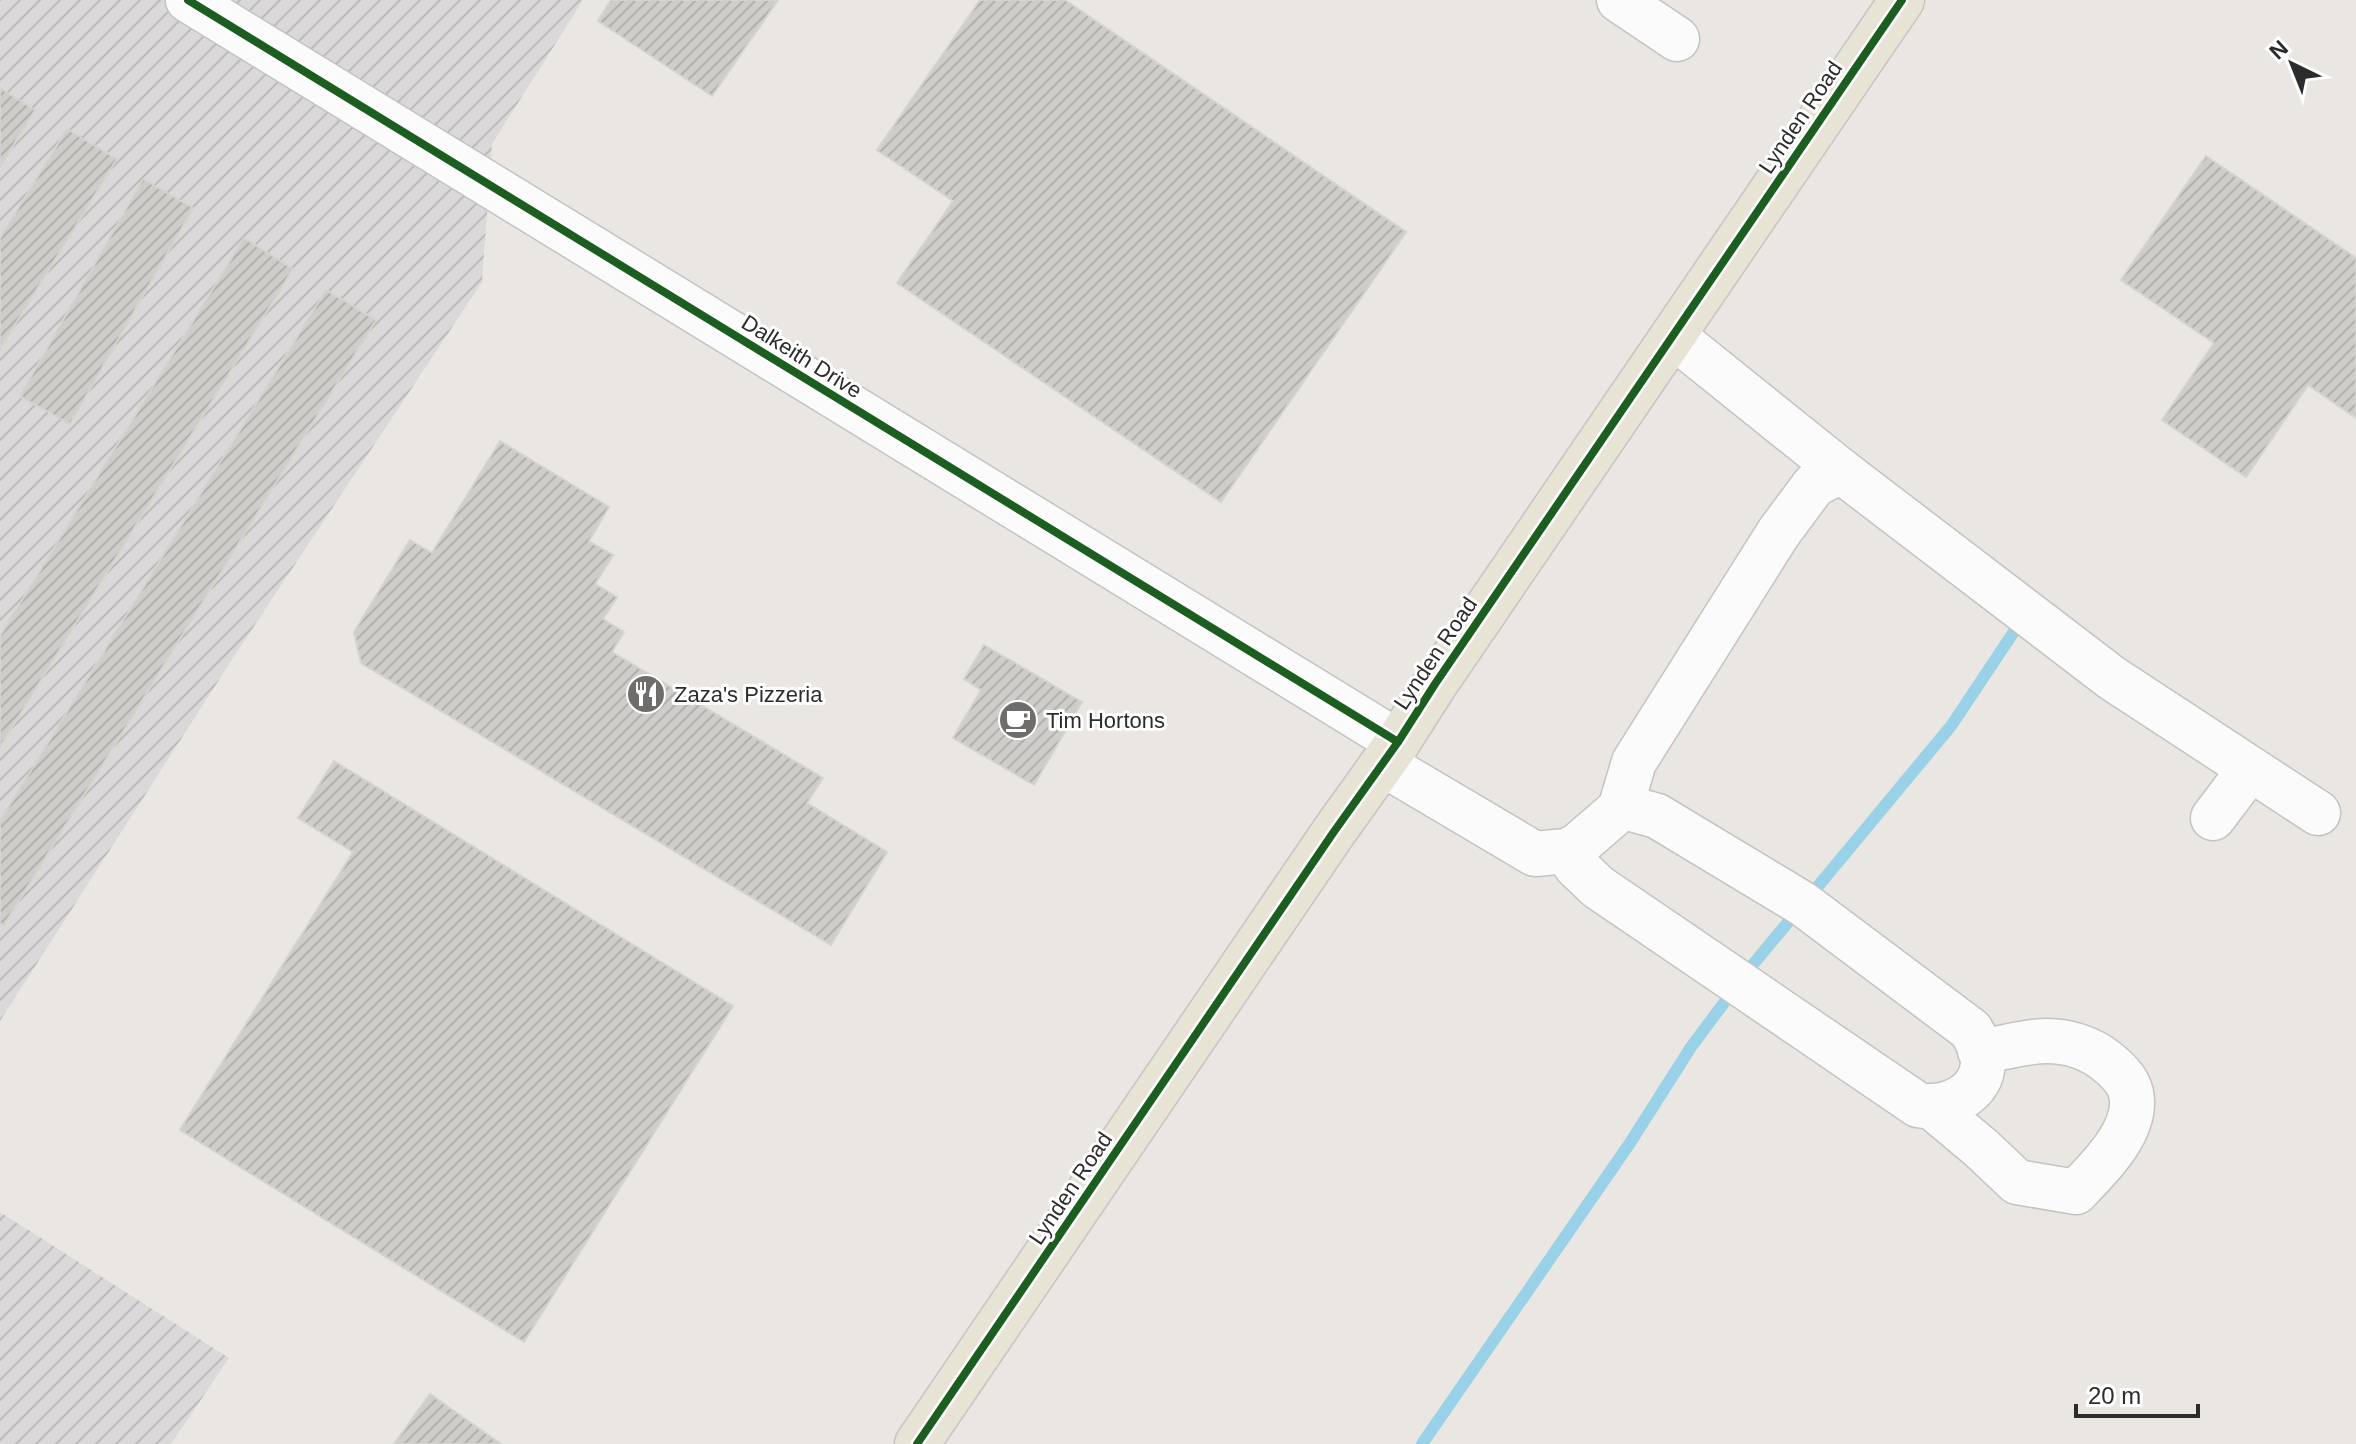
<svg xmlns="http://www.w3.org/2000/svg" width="2356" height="1444" viewBox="0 0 2356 1444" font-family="Helvetica,sans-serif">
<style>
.industrial{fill:url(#industrial-furrows)}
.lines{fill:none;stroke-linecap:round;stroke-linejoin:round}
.stream{stroke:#99d1e8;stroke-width:12}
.building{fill:url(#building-hatch);stroke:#d5d3ce;stroke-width:2}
.minor-casing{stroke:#c3c3c3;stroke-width:47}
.major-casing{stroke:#c6c4c2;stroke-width:47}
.minor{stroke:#fcfbfb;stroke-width:44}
.major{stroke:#e7e3d5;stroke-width:44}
.cycleway-casing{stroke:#fff;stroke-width:13}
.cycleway{stroke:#1b5e20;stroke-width:8}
.labels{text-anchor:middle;stroke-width:6;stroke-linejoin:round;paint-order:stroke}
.street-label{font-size:22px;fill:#2c2c2c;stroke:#fff}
.poi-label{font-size:22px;fill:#2c2c2c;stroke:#fff;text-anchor:start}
</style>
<defs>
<pattern id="industrial-furrows" width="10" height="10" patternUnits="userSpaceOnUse" patternTransform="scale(2)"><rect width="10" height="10" fill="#dbd8d9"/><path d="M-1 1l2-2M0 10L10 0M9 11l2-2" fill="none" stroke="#bcbaba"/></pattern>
<pattern id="building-hatch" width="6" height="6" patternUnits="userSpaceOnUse" patternTransform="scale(2)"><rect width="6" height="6" fill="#cfcdc9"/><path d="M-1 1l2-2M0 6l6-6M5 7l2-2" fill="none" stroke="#b2b0ad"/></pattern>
</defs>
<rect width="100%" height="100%" fill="#eae7e2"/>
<!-- industrial -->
<g class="industrial">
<path d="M0,0H583L492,144L482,282L233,658L0,1021Z"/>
<path d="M0,1212L229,1358L171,1444H0Z"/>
</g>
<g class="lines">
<!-- stream -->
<path class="stream" d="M1422,1444L1630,1143L1691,1047L1750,968L1951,726L2021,621"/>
</g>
<!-- building -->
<g class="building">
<path d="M611,0H778L712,96L598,21Z"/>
<path d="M980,0H1065L1406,232L1221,502L897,283L953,201L877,150Z"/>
<path d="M0,88L35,110L0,167Z"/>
<path d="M67,129L117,159L0,349V238Z"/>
<path d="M2206,156L2356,258V418L2308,385L2246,477L2162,420L2214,343L2121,280Z"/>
<path d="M143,179L193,208L70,424L20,396Z"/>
<path d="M244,238L293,269L0,747V636Z"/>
<path d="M326,290L376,320L4,925L0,923V821Z"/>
<path d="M500,441L609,507L589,541L613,555L595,584L617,597L603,619L624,632L612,652L823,778L807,803L887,852L831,945L361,663L354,632L410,540L432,553Z"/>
<path d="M984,645L1082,702L1034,785L953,738L981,690L964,679Z"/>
<path d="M334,761L733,1006L524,1342L180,1130L353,852L298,818Z"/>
<path d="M430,1394L501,1444H394Z"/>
</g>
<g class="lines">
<!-- minor casing -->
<g class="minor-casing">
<g id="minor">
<path d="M188,0L1398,742"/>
<path d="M1619,0L1677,39"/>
<path d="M1673,336L1841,471"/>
<path d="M1383,764L1535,854L1566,851L1577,846L1620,809H1632L1657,816L1803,904L1971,1030C1975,1038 1983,1050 1983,1060C1984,1095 1946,1110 1918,1105L1598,887L1576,866L1566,851"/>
<path d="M1620,809L1634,762L1779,532L1814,485L1841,471L2112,678L2318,813"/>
<path d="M2213,818L2250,769"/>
<path d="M1932,1107L1981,1148L2017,1182L2076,1192C2099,1168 2139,1130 2131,1093C2128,1079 2115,1068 2105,1060C2089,1048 2068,1041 2047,1041C2025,1041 2002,1049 1980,1051"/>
</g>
</g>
<!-- major casing -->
<g class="major-casing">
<path id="major" d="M917,1444L1333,833L1398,742L1435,684L1902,0"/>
</g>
<!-- minor -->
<use href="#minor" class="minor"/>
<!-- major -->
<use href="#major" class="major"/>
<!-- cycleway casing -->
<g class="cycleway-casing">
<g id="cycleway">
<path d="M188,0L1398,742"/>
<path d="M917,1444L1333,833L1398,742L1435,684L1902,0"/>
</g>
</g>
<!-- cycleway -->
<use href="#cycleway" class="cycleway"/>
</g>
<!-- icons -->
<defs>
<g id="restaurant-disc" transform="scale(2)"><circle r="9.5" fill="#6e6d6c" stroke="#fff"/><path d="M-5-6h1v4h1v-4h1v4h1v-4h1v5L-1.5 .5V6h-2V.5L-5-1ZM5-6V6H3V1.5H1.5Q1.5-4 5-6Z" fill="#fff"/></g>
<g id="cafe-disc" transform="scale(2)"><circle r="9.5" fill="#6e6d6c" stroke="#fff"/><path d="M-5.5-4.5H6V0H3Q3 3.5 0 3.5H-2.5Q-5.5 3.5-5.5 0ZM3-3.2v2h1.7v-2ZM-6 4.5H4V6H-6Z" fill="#fff"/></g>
</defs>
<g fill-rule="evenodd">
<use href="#restaurant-disc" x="646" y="694"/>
<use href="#cafe-disc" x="1018" y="720"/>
</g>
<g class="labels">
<!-- street labels -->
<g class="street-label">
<text transform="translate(1800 117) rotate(-56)" y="8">Lynden Road</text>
<text transform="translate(802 356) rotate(32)" y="8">Dalkeith Drive</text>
<text transform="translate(1435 653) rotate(-56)" y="8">Lynden Road</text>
<text transform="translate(1070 1188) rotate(-56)" y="8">Lynden Road</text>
</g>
<!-- poi labels -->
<g class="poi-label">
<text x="674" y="702">Zaza's Pizzeria</text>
<text x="1046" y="728">Tim Hortons</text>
</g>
</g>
<!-- north arrow -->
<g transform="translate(2292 64) rotate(317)" stroke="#ffffff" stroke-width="6" paint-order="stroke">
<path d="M0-6L14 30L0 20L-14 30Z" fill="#2c2c2c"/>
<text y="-12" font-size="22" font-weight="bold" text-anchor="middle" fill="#2c2c2c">N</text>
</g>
<!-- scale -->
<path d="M2076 1404v12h122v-12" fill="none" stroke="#2c2c2c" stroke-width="4"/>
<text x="2088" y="1404" font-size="24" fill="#2c2c2c" stroke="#ffffff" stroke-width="6" paint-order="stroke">20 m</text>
</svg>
